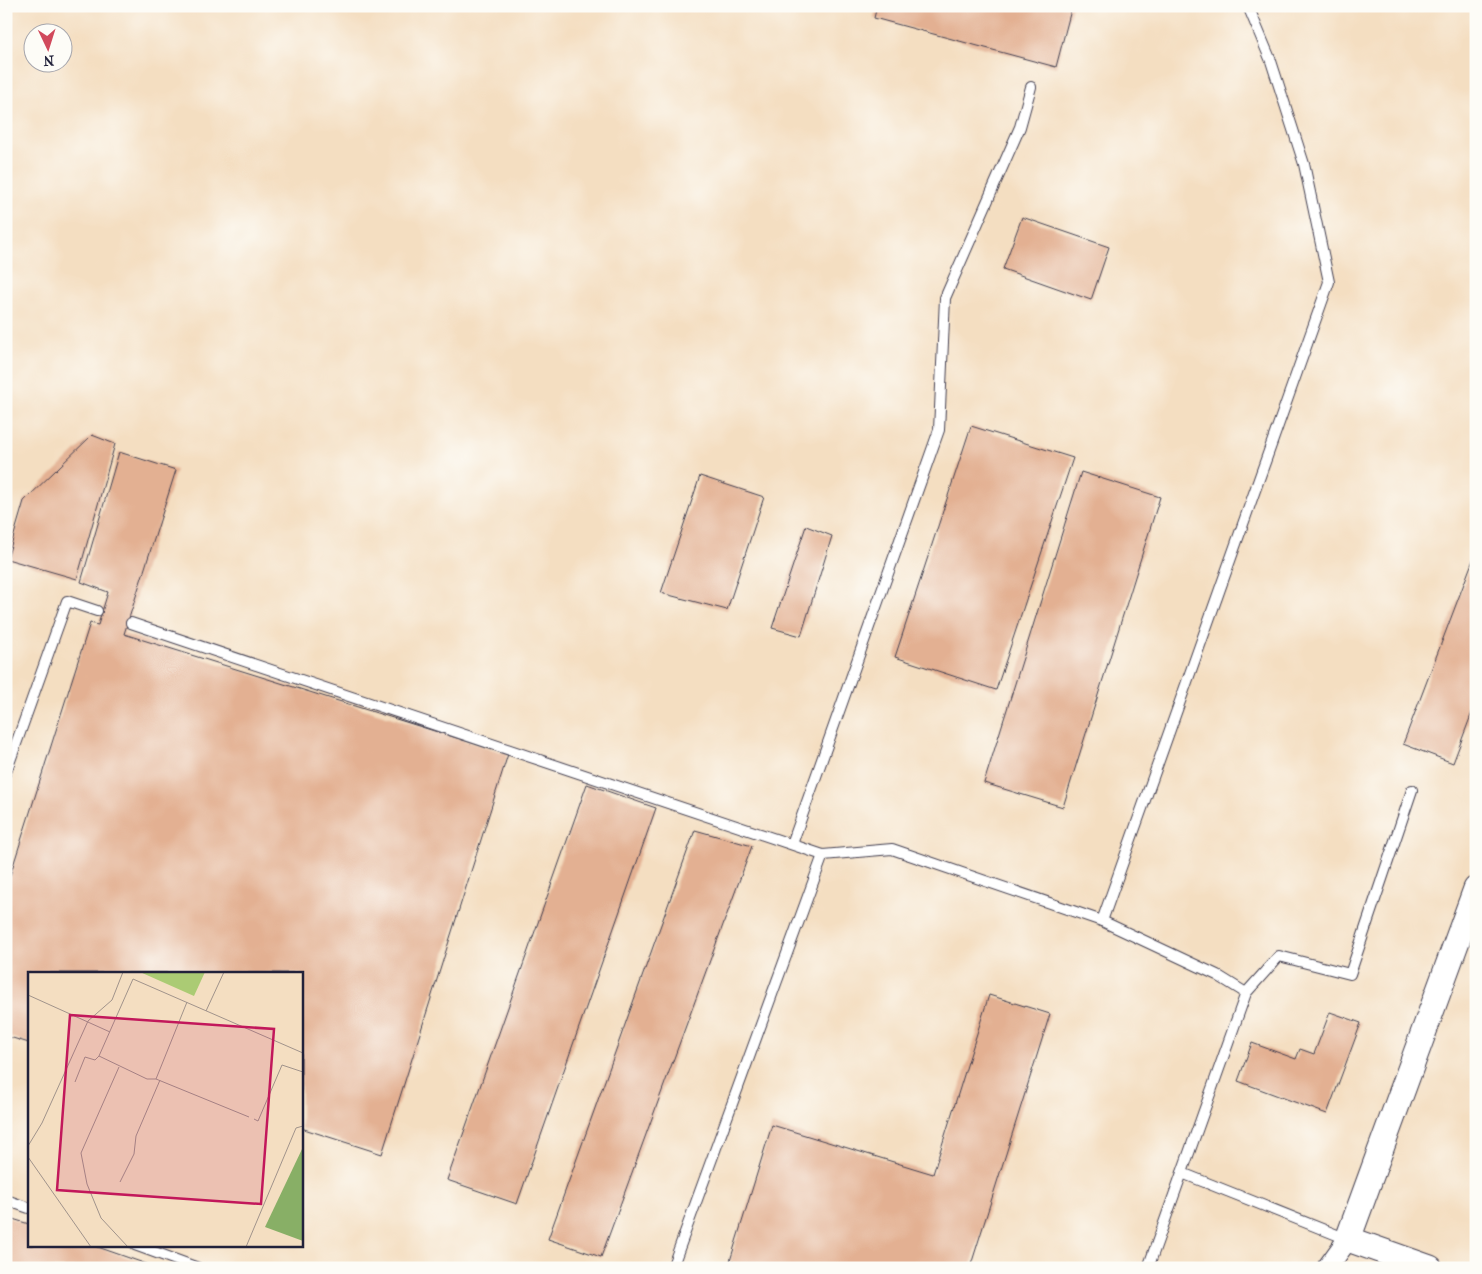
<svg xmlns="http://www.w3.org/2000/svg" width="1482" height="1274" viewBox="0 0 1482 1274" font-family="'IM FELL French Canon',serif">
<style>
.building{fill:#e3b092}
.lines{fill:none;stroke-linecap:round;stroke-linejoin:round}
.service-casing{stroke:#423e4f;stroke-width:12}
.minor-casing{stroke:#423e4f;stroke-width:22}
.tertiary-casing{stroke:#423e4f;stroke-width:27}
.service{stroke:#fff;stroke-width:10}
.minor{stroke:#fff;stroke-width:20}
.tertiary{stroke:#fff;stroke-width:25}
.inset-road{fill:none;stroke:#a0938b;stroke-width:1}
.view{fill:#c2185b;fill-opacity:0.15;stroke:#c2185b;stroke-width:2.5}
.inset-edge{fill:none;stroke:#22223b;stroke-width:2.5}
</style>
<rect width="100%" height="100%" fill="#fdfcf7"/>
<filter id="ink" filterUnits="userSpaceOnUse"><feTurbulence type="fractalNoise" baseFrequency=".02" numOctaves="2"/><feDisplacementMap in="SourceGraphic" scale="10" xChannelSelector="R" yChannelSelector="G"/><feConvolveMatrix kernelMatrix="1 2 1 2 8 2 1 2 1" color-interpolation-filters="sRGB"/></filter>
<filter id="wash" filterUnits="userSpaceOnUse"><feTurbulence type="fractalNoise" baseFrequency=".0096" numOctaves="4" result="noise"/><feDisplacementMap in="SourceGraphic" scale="20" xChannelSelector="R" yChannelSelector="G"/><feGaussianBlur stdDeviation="1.12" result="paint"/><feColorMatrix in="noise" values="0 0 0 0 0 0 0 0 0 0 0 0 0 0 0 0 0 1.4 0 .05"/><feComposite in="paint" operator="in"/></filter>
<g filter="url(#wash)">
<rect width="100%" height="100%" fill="#f4dec1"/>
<g id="blocks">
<!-- building -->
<g class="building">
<path d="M877,6H1072L1056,67L874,18Z"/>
<path d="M1022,217L1109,247L1091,300L1003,269Z"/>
<path d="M971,426L1073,458L996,690L895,657Z"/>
<path d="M92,435L115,444L77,579L7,559L24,501Z"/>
<path d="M119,452L176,470L124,634L508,754L382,1154L301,1128V973H29V1043L6,1036V888L90,623L98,625L108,592L81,582Z"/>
<path d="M1081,472L1160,497L1063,807L984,783Z"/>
<path d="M700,476L764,497L727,610L661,593Z"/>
<path d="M806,526L832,536L801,636L772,628Z"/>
<path d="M1476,552V702L1453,763L1403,744Z"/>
<path d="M587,784L656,808L517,1204L447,1180Z"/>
<path d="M695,830L752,846L601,1257L548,1239Z"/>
<path d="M989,995L1050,1014L970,1268H752L730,1261L772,1125L933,1174Z"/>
<path d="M1330,1012L1361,1023L1327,1114L1238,1081L1252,1043L1296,1059L1300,1049L1314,1054Z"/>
<path d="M6,1217L29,1224V1245H92L158,1268H6Z"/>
</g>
</g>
</g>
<g filter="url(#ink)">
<use href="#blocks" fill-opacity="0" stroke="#423e4f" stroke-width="1"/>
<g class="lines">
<!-- service casing -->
<g class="service-casing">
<g id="service">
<path d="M131,623L823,855L892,849L1102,921L1217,975L1246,993"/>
<path d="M6,772L67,601L97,611"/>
<path d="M792,844L939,430L945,298L1020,127L1031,87"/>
<path d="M1102,921L1329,282L1304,164L1271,61L1248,6"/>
<path d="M1182,1173L1347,1239"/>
<path d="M6,1200L29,1208"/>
<path d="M135,1245L198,1268"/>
<path d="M672,1268L823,855"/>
<path d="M1148,1268L1246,993L1279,956L1350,974L1412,790"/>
</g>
</g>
<!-- minor casing -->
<g class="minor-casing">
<path id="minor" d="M1327,1268L1348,1239"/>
</g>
<!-- tertiary casing -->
<g class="tertiary-casing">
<path id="tertiary" d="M1430,1268L1348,1239L1476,889"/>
</g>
<!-- service -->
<use href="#service" class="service"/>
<!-- minor -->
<use href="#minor" class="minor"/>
<!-- tertiary -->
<use href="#tertiary" class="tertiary"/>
</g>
</g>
<!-- overview -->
<g transform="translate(28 972)">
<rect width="275" height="275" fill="#f4dec1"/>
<path d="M112,0H177L166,24Z" fill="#abcb74"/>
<path d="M275,175V269L237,255Z" fill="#88af66"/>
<path class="inset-road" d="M0,23L82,60M178,39L196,0M71,84L119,107H128L221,145M91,95L53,181L59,212L73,246L100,275M128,107L159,30M47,110L57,85L67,88L71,84L105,7L275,81M226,147L230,149L254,93L275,100M0,174L14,151L60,49L84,28L95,0M0,185L63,275M92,210L106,182L108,164L132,108M218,275L268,156L275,154"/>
<path class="view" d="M42,43L246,57L233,232L29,218Z"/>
<rect width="275" height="275" class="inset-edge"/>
</g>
<!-- margin -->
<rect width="1482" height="1274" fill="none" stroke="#fdfcf7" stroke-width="25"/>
<!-- north arrow -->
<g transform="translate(48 48) rotate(176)"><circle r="24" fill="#fdfcf7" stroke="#a5a5ac"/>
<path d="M0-4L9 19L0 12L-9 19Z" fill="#d1495b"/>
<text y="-8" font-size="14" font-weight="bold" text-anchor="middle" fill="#22223b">N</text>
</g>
</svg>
